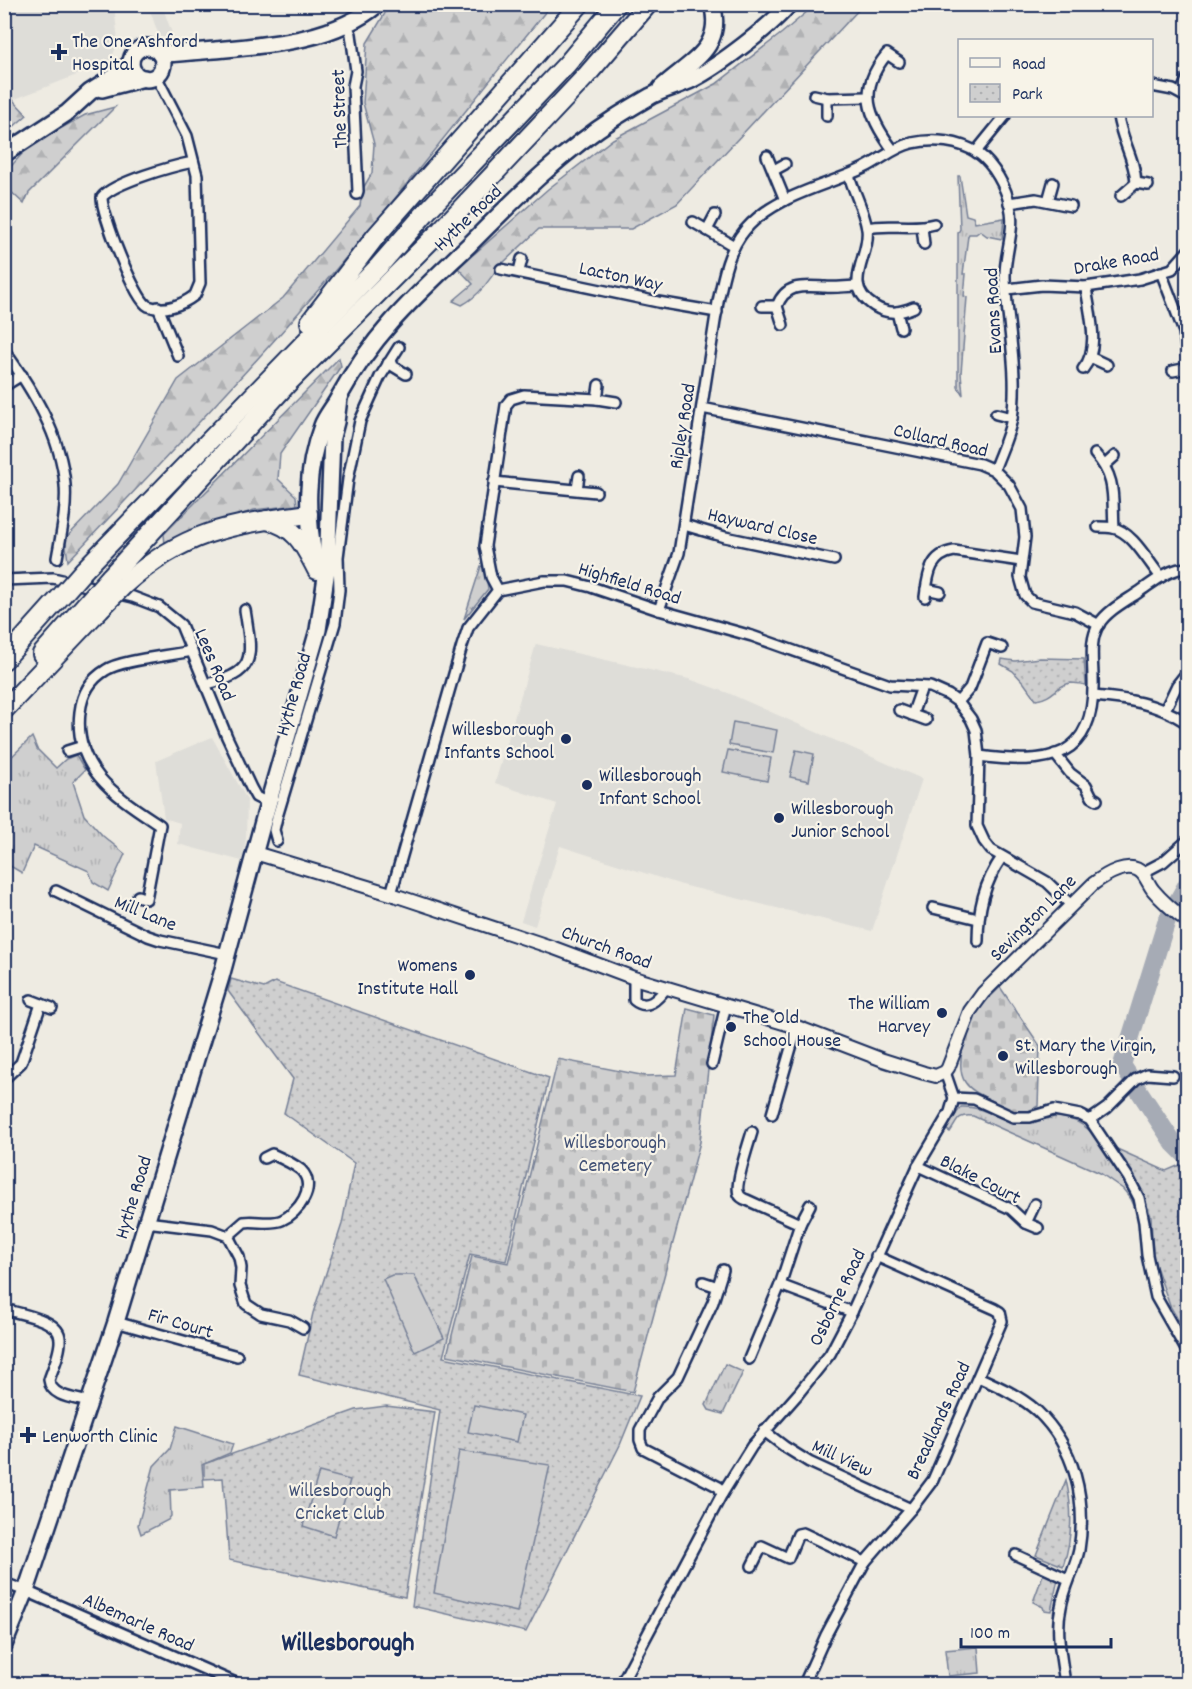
<svg xmlns="http://www.w3.org/2000/svg" width="1192" height="1689" viewBox="0 0 1192 1689" font-family="Dekko,sans-serif">
<style>
.built{fill:#deddd8}
.grass{fill:url(#grass-tufts);stroke:#757f96;stroke-width:1.5}
.forest{fill:url(#forest-firs);stroke:#757f96;stroke-width:1.5}
.cemetery{fill:url(#cemetery-stones);stroke:#757f96;stroke-width:1.5}
.park{fill:url(#park-dots);stroke:#757f96;stroke-width:1.5}
.pitch{fill:#cfcfcf;stroke:#757f96;stroke-width:1.5}
.lines{fill:none;stroke-linecap:round;stroke-linejoin:round}
.river{stroke:#a6abb5;stroke-width:18}
.minor-casing{stroke:#1b2f5e;stroke-width:14}
.tertiary-casing{stroke:#1b2f5e;stroke-width:16}
.primary-casing{stroke:#1b2f5e;stroke-width:20}
.motorway-casing{stroke:#1b2f5e;stroke-width:22}
.minor{stroke:#f7f3e8;stroke-width:9}
.tertiary{stroke:#f7f3e8;stroke-width:12}
.primary{stroke:#f7f3e8;stroke-width:15}
.motorway{stroke:#f7f3e8;stroke-width:18}
.motorway-bridge-casing{stroke:#1b2f5e;stroke-width:22;stroke-linecap:butt}
.motorway-bridge{stroke:#f7f3e8;stroke-width:18}
.poi-dot{fill:#1b2f5e;stroke:#f7f3e8;stroke-width:2}
.labels{text-anchor:middle;stroke-width:4.5;stroke-linejoin:round;paint-order:stroke}
.poi-label{font-size:20px;fill:#1b2f5e;stroke:#f7f3e8;text-anchor:start}
.street-label{font-size:20px;fill:#1b2f5e;stroke:#f7f3e8}
.park-label{font-size:20px;fill:#3f4f75;stroke:#f7f3e8}
.district-label{font-size:26px;font-weight:bold;fill:#1b2f5e;stroke:#f7f3e8}
</style>
<defs>
<pattern id="grass-tufts" width="24" height="20" patternUnits="userSpaceOnUse" patternTransform="scale(1.5)"><rect width="24" height="20" fill="#cfcfcf"/><path d="M3 7l-1-3M5 7V3M7 7l1-3M15 17l-1-3M17 17v-4M19 17l1-3" fill="none" stroke="#b1b2b4"/></pattern>
<pattern id="forest-firs" width="22" height="20" patternUnits="userSpaceOnUse" patternTransform="scale(1.5)"><rect width="22" height="20" fill="#cfcfcf"/><path d="M5 1l3.5 6h-7zM16 11l3.5 6h-7z" fill="#b1b2b4"/></pattern>
<pattern id="cemetery-stones" width="16" height="16" patternUnits="userSpaceOnUse" patternTransform="scale(1.5)"><rect width="16" height="16" fill="#cfcfcf"/><path d="M2 7V4a2 2 0 0 1 4 0v3zM10 15v-3a2 2 0 0 1 4 0v3z" fill="#b1b2b4"/></pattern>
<pattern id="park-dots" width="8" height="8" patternUnits="userSpaceOnUse" patternTransform="scale(1.5)"><rect width="8" height="8" fill="#cfcfcf"/><path d="M2 2h.1M6 6h.1" fill="none" stroke="#b1b2b4" stroke-width="1.8" stroke-linecap="round"/></pattern>
</defs>
<rect width="100%" height="100%" fill="#eeebe2"/>
<filter id="ink" filterUnits="userSpaceOnUse"><feTurbulence type="fractalNoise" baseFrequency=".0167" numOctaves="2"/><feDisplacementMap in="SourceGraphic" scale="12" xChannelSelector="R" yChannelSelector="G"/><feConvolveMatrix kernelMatrix="1 2 1 2 8 2 1 2 1" color-interpolation-filters="sRGB"/></filter>
<g filter="url(#ink)">
<!-- built -->
<g class="built">
<path d="M5,5H114L118,42L110,62L5,103Z"/>
<path d="M148,5H162L175,42L159,36Z"/>
<path d="M536,644L689,679L728,693L922,779L872,931L682,885L560,846L535,926L521,921L557,804L495,783Z"/>
<path d="M212,737L247,800L246,838L242,861L178,844L180,823L164,818L156,761Z"/>
</g>
<!-- grass -->
<g class="grass">
<path d="M958,176H960L966,215L973,217L975,223L1004,218L1002,239L987,236L980,231L976,234H969L968,236L963,274H966L964,296L967,297L961,373L963,395L958,387V233L960,229Z"/>
<path d="M481,566L485,567L488,589L464,619Z"/>
<path d="M32,737L37,749L56,768L66,759L76,755L85,770L73,782L84,815L103,836L125,854L108,891L93,882L89,871L34,846L22,873L5,863V763Z"/>
<path d="M961,1107C984,1106 994,1118 1014,1122C1029,1125 1044,1116 1060,1117C1070,1118 1081,1123 1089,1130C1106,1147 1129,1187 1136,1210L1131,1199L1123,1189L1100,1173L973,1116C957,1114 958,1121 950,1132L945,1129Z"/>
<path d="M725,1364L743,1372L723,1414L709,1410L706,1405Z"/>
<path d="M177,1426L233,1444L230,1453L202,1465L204,1487L170,1490L171,1516L168,1520L141,1534L138,1525L154,1466L170,1449Z"/>
<path d="M978,1647L980,1673L948,1676L945,1650Z"/>
</g>
<!-- forest -->
<g class="forest">
<path d="M390,5H551C466,109 383,217 294,318C221,401 144,481 68,561L65,539L118,484L178,380L283,298L360,206L362,190L372,173L374,144L363,103L367,43Z"/>
<path d="M815,5H863L677,204L631,229H539L504,262L500,263C492,278 478,297 462,305L453,301L473,284L458,268L548,189L613,139L716,84L782,33Z"/>
<path d="M934,5H1170L1064,11L963,8Z"/>
<path d="M13,100L27,115L5,134V103Z"/>
<path d="M115,107L29,193L24,204L5,186V173L29,146L85,115Z"/>
<path d="M339,358L341,366L280,454L278,479L296,496L297,505L254,510L204,528L165,545L164,534Z"/>
</g>
<!-- cemetery -->
<g class="cemetery">
<path d="M1000,987L1040,1046L1038,1106C1019,1118 1014,1113 996,1103C986,1097 971,1092 965,1082C954,1065 967,1026 977,1011C984,1002 993,995 1000,987Z"/>
<path d="M687,1008L714,1015L700,1142L633,1392L447,1355L472,1256L508,1263L558,1059L646,1076L676,1075Z"/>
</g>
<!-- park -->
<g class="park">
<path d="M1040,658L1084,659L1086,685C1081,684 1075,683 1071,683C1057,684 1054,698 1036,700L1024,683L1013,671L1001,664L1002,659L1015,661Z"/>
<path d="M231,979L264,988L275,982L549,1078L506,1261L470,1254L443,1357L640,1396L620,1445L526,1632L412,1606L440,1410L299,1375L313,1313L342,1224L354,1163L284,1113L293,1079L228,991Z"/>
<path d="M1117,1149L1166,1171L1187,1162V1335L1170,1306L1153,1258L1151,1216L1144,1198Z"/>
<path d="M386,1406L435,1412L405,1597L229,1560L223,1478L204,1479V1464L356,1410Z"/>
<path d="M1066,1480C1073,1510 1073,1537 1063,1566L1036,1555Z"/>
<path d="M1044,1572L1058,1579L1051,1611L1044,1610L1043,1607L1033,1602Z"/>
</g>
<!-- pitch -->
<g class="pitch">
<path d="M733,722L777,730L773,753L729,745Z"/>
<path d="M728,750L771,758L767,781L723,772Z"/>
<path d="M796,750L814,754L809,781L790,777Z"/>
<path d="M392,1275H414L444,1338L415,1352L383,1279Z"/>
<path d="M474,1405L523,1415L517,1442L468,1432Z"/>
<path d="M459,1451L550,1465L517,1612L434,1593Z"/>
<path d="M319,1472L350,1480L334,1536L303,1526Z"/>
</g>
<g class="lines">
<!-- river -->
<path class="river" d="M1188,882L1167,920L1122,1065L1174,1144L1188,1158"/>
<!-- minor casing -->
<g class="minor-casing">
<g id="minor">
<path d="M347,25L351,34L356,71L353,86L358,191L357,194"/>
<path d="M156,76L187,136L197,175L200,283L195,295C182,305 164,312 148,306C135,300 101,212 102,197C115,182 173,166 193,162"/>
<path d="M1152,86L1173,90L1188,98"/>
<path d="M1181,93L1188,77"/>
<path d="M814,95L827,98L868,97"/>
<path d="M827,116V98"/>
<path d="M1118,116C1121,139 1135,159 1136,183L1121,196"/>
<path d="M893,150C868,116 857,90 887,54L899,62"/>
<path d="M977,153L979,148L1005,116"/>
<path d="M767,156L785,200"/>
<path d="M774,170L785,164"/>
<path d="M849,175C854,193 864,210 867,229C871,257 840,284 874,306C888,315 900,313 914,307"/>
<path d="M1136,183L1148,185"/>
<path d="M1048,201L1053,183"/>
<path d="M1009,203L1036,199L1071,206"/>
<path d="M693,222L734,246"/>
<path d="M922,227L924,244"/>
<path d="M867,228C889,223 912,230 934,224"/>
<path d="M707,230L715,215"/>
<path d="M501,269L658,302L717,312"/>
<path d="M519,271L522,259"/>
<path d="M1161,272L1184,332L1188,365"/>
<path d="M1007,289L1042,285L1086,287L1140,279L1172,269L1188,251"/>
<path d="M762,306H777"/>
<path d="M158,307L178,356"/>
<path d="M897,312L901,328"/>
<path d="M783,325L777,306C786,283 804,286 825,287C836,288 847,286 858,286"/>
<path d="M4,350C32,389 61,435 65,485C67,509 61,535 57,558"/>
<path d="M1090,357L1107,365"/>
<path d="M388,363L406,374"/>
<path d="M1083,369C1101,348 1089,312 1086,287"/>
<path d="M1173,371L1188,368"/>
<path d="M4,386L22,375"/>
<path d="M597,399L599,385"/>
<path d="M702,408L911,450L980,464L994,470L1009,485L1022,509L1025,537L1020,577L1025,595L1032,602L1075,612L1099,625"/>
<path d="M996,414L1012,418"/>
<path d="M1095,454C1117,478 1112,498 1114,528"/>
<path d="M1105,465L1115,456"/>
<path d="M494,482L596,492"/>
<path d="M577,489L579,476"/>
<path d="M684,525L725,537L834,560"/>
<path d="M1098,527C1102,527 1108,527 1113,528C1133,532 1148,562 1161,577"/>
<path d="M4,580L53,578L100,589"/>
<path d="M926,589L940,592"/>
<path d="M498,590L491,577L485,546L506,405L511,399L524,395L597,399L616,402"/>
<path d="M116,593L133,597L159,607L181,625L227,737L251,788L256,797L268,803"/>
<path d="M925,597C928,576 929,555 954,551L1021,561"/>
<path d="M659,610L679,553L718,302C723,277 728,250 745,230C775,195 824,187 864,168C881,160 894,147 912,143C934,138 959,141 978,153C994,165 1006,187 1010,206C1016,229 1004,255 1005,278C1007,324 1019,372 1012,418C1009,436 1000,453 994,470"/>
<path d="M206,684C258,673 252,656 245,610"/>
<path d="M1094,696C1127,699 1156,703 1184,721"/>
<path d="M958,702L970,688L987,643L1002,648"/>
<path d="M899,710L926,720"/>
<path d="M1165,710L1177,685L1188,671"/>
<path d="M912,715L922,687"/>
<path d="M67,751L83,746"/>
<path d="M1055,754L1070,773L1086,785L1092,797L1097,800"/>
<path d="M979,756C1049,765 1096,760 1093,678C1093,660 1089,640 1099,624C1108,610 1126,601 1139,592C1154,582 1169,568 1188,568"/>
<path d="M277,841L274,830L277,817L335,623L339,590L338,557L348,479L360,421L380,377L399,347"/>
<path d="M1142,873L1163,862L1188,840"/>
<path d="M56,891L148,936L160,940L227,954"/>
<path d="M391,894L462,646L468,628L498,590L544,581H567L591,587L659,610L752,636L890,685L930,687L948,695L958,702L971,719L976,730L979,756L977,826L984,841L991,850L1047,882L1071,905"/>
<path d="M138,896L146,899L160,825C118,797 73,770 80,712C82,694 91,679 106,670C121,660 170,656 191,651"/>
<path d="M933,908L978,919"/>
<path d="M978,941C978,909 984,883 1002,857"/>
<path d="M634,978V1000C647,1011 658,999 666,988"/>
<path d="M31,1000L52,1008"/>
<path d="M712,1064L726,1005"/>
<path d="M945,1072L954,1098L974,1099L1013,1117H1030L1054,1110L1080,1115L1090,1120L1128,1177L1139,1198L1144,1222L1147,1255L1156,1297L1188,1353"/>
<path d="M4,1079L21,1063L41,1004"/>
<path d="M772,1114L797,1027"/>
<path d="M1090,1120L1107,1108L1136,1079L1147,1074L1173,1076"/>
<path d="M752,1132C749,1143 734,1186 739,1194C740,1197 744,1199 747,1200L800,1224"/>
<path d="M918,1166L1011,1209L1026,1223L1038,1228"/>
<path d="M146,1222L212,1230L228,1236L239,1257L241,1268L240,1286L246,1304L261,1314L289,1320L303,1328"/>
<path d="M1026,1223L1035,1204"/>
<path d="M228,1236L244,1222C255,1220 271,1225 282,1220C298,1213 318,1187 301,1170C294,1164 281,1158 272,1154L264,1158"/>
<path d="M703,1282L718,1287"/>
<path d="M780,1285L852,1312"/>
<path d="M4,1309C19,1314 60,1319 60,1339C61,1351 53,1368 49,1380C51,1397 75,1398 89,1402"/>
<path d="M116,1322L237,1356"/>
<path d="M749,1359L780,1285L800,1224L810,1205"/>
<path d="M978,1377C998,1386 1020,1396 1037,1411C1075,1447 1087,1500 1079,1550C1075,1569 1064,1588 1061,1607C1055,1632 1062,1660 1065,1684"/>
<path d="M764,1431L785,1447L809,1462L911,1509"/>
<path d="M722,1494L719,1487L643,1448L640,1440V1430L658,1397L678,1377L713,1302L723,1270"/>
<path d="M1016,1555L1068,1579"/>
<path d="M752,1566L762,1546L788,1558L798,1534L803,1533L865,1562"/>
<path d="M4,1583L26,1591L238,1684"/>
<path d="M621,1684L722,1494L752,1446L798,1394L830,1354L852,1312L918,1166L950,1112L954,1098"/>
<path d="M804,1684L826,1635L865,1562L911,1509L933,1480L1002,1321L1000,1312L995,1309L876,1256"/>
</g>
</g>
<!-- tertiary casing -->
<g class="tertiary-casing">
<path id="tertiary" d="M255,853L391,894L554,948L634,978L797,1027L883,1060L924,1073L936,1076L945,1072L948,1068L970,1011L983,993L1093,884C1105,875 1130,859 1143,874C1147,879 1149,885 1153,890C1163,902 1175,912 1188,922"/>
</g>
<!-- primary casing -->
<g class="primary-casing">
<g id="primary">
<circle cx="147" cy="63" r="16"/>
<path d="M160,54C178,54 197,51 215,50C270,45 334,41 378,4"/>
<path d="M661,88C689,62 725,49 712,4"/>
<path d="M102,89L144,78"/>
<path d="M4,154L67,113L90,92L120,73L131,62"/>
<path d="M315,560C306,514 305,471 322,426C326,415 335,406 340,395C375,331 418,294 469,245C515,199 561,152 616,117C627,110 639,103 651,96C664,89 679,86 693,79C717,67 773,25 789,4"/>
<path d="M4,1645L26,1591L116,1322L221,977L264,818L318,630L327,570L332,437L336,422L339,398"/>
</g>
</g>
<!-- motorway casing -->
<g class="motorway-casing">
<g id="motorway">
<path d="M310,322L376,236L580,4"/>
<path d="M267,520C297,527 304,545 317,570"/>
<path d="M84,570L379,266L427,211L567,64L617,4"/>
<path d="M110,577L288,383L441,230L586,76L648,4"/>
<path d="M125,584C186,530 230,525 308,514"/>
<path d="M42,654L86,604"/>
<path d="M4,660L63,594"/>
<path d="M4,710L100,609"/>
</g>
</g>
<!-- minor -->
<use href="#minor" class="minor"/>
<!-- tertiary -->
<use href="#tertiary" class="tertiary"/>
<!-- primary -->
<use href="#primary" class="primary"/>
<!-- motorway -->
<use href="#motorway" class="motorway"/>
<!-- motorway-bridge casing -->
<g class="motorway-bridge-casing">
<g id="motorway-bridge">
<path d="M63,594L84,570"/>
<path d="M86,604L110,577"/>
<path d="M100,609L125,584"/>
</g>
</g>
<!-- motorway-bridge -->
<use href="#motorway-bridge" class="motorway-bridge"/>
</g>
</g>
<!-- markers -->
<g class="poi-dot">
<path d="M56 43h6v6h6v6h-6v6h-6v-6h-6v-6h6z"/>
<circle cx="566" cy="739" r="6"/>
<circle cx="587" cy="785" r="6"/>
<circle cx="779" cy="818" r="6"/>
<circle cx="470" cy="975" r="6"/>
<circle cx="942" cy="1013" r="6"/>
<circle cx="731" cy="1027" r="6"/>
<circle cx="1003" cy="1056" r="6"/>
<path d="M25 1426h6v6h6v6h-6v6h-6v-6h-6v-6h6z"/>
</g>
<g class="labels">
<!-- poi labels -->
<g class="poi-label">
<text x="72" y="47">The One Ashford<tspan x="72" dy="23">Hospital</tspan></text>
<text x="554" y="735" text-anchor="end">Willesborough<tspan x="554" dy="23">Infants School</tspan></text>
<text x="599" y="781">Willesborough<tspan x="599" dy="23">Infant School</tspan></text>
<text x="791" y="814">Willesborough<tspan x="791" dy="23">Junior School</tspan></text>
<text x="458" y="971" text-anchor="end">Womens<tspan x="458" dy="23">Institute Hall</tspan></text>
<text x="930" y="1009" text-anchor="end">The William<tspan x="930" dy="23">Harvey</tspan></text>
<text x="743" y="1023">The Old<tspan x="743" dy="23">School House</tspan></text>
<text x="1015" y="1051">St. Mary the Virgin,<tspan x="1015" dy="23">Willesborough</tspan></text>
<text x="42" y="1442">Lenworth Clinic</text>
</g>
<!-- street labels -->
<g class="street-label">
<text transform="translate(338 109) rotate(-92)" y="7">The Street</text>
<text transform="translate(467 217) rotate(-44)" y="7">Hythe Road</text>
<text transform="translate(1116 260) rotate(-10)" y="7">Drake Road</text>
<text transform="translate(621 275) rotate(12)" y="7">Lacton Way</text>
<text transform="translate(992 311) rotate(-93)" y="7">Evans Road</text>
<text transform="translate(681 426) rotate(-81)" y="7">Ripley Road</text>
<text transform="translate(941 439) rotate(13)" y="7">Collard Road</text>
<text transform="translate(763 525) rotate(13)" y="7">Hayward Close</text>
<text transform="translate(630 582) rotate(17)" y="7">Highfield Road</text>
<text transform="translate(216 664) rotate(67)" y="7">Lees Road</text>
<text transform="translate(292 694) rotate(-74)" y="7">Hythe Road</text>
<text transform="translate(146 912) rotate(22)" y="7">Mill Lane</text>
<text transform="translate(1032 917) rotate(-45)" y="7">Sevington Lane</text>
<text transform="translate(607 946) rotate(20)" y="7">Church Road</text>
<text transform="translate(981 1178) rotate(27)" y="7">Blake Court</text>
<text transform="translate(132 1197) rotate(-73)" y="7">Hythe Road</text>
<text transform="translate(836 1297) rotate(-64)" y="7">Osborne Road</text>
<text transform="translate(181 1322) rotate(16)" y="7">Fir Court</text>
<text transform="translate(937 1420) rotate(-65)" y="7">Breadlands Road</text>
<text transform="translate(843 1457) rotate(25)" y="7">Mill View</text>
<text transform="translate(139 1621) rotate(24)" y="7">Albemarle Road</text>
</g>
<!-- park labels -->
<g class="park-label">
<text x="615" y="1148">Willesborough<tspan x="615" dy="23">Cemetery</tspan></text>
<text x="340" y="1496">Willesborough<tspan x="340" dy="23">Cricket Club</tspan></text>
</g>
<!-- district labels -->
<g class="district-label">
<text x="348" y="1650">Willesborough</text>
</g>
</g>
<!-- margin -->
<rect width="1192" height="1689" fill="none" stroke="#f7f3e8" stroke-width="24"/>
<rect x="12" y="12" width="1168" height="1665" fill="none" stroke="#1b2f5e" stroke-width="2" filter="url(#ink)"/>
<!-- legend -->
<rect x="958" y="39" width="195" height="78" fill="#f7f3e8" stroke="#9fa5b1" stroke-width="1.5"/>
<rect x="970" y="58" width="30" height="9" fill="#f7f3e8" stroke="#9fa5b1" stroke-width="1.5"/>
<text x="1012" y="69" font-size="18" fill="#1b2f5e">Road</text>
<rect x="970" y="84" width="30" height="18" fill="url(#park-dots)" stroke="#9fa5b1" stroke-width="1.5"/>
<text x="1012" y="99" font-size="18" fill="#1b2f5e">Park</text>
<!-- scale -->
<path d="M961 1638v9h150v-9" fill="none" stroke="#1b2f5e" stroke-width="3"/>
<text x="970" y="1638" font-size="18" fill="#1b2f5e" stroke="#f7f3e8" stroke-width="4.5" paint-order="stroke">100 m</text>
</svg>
